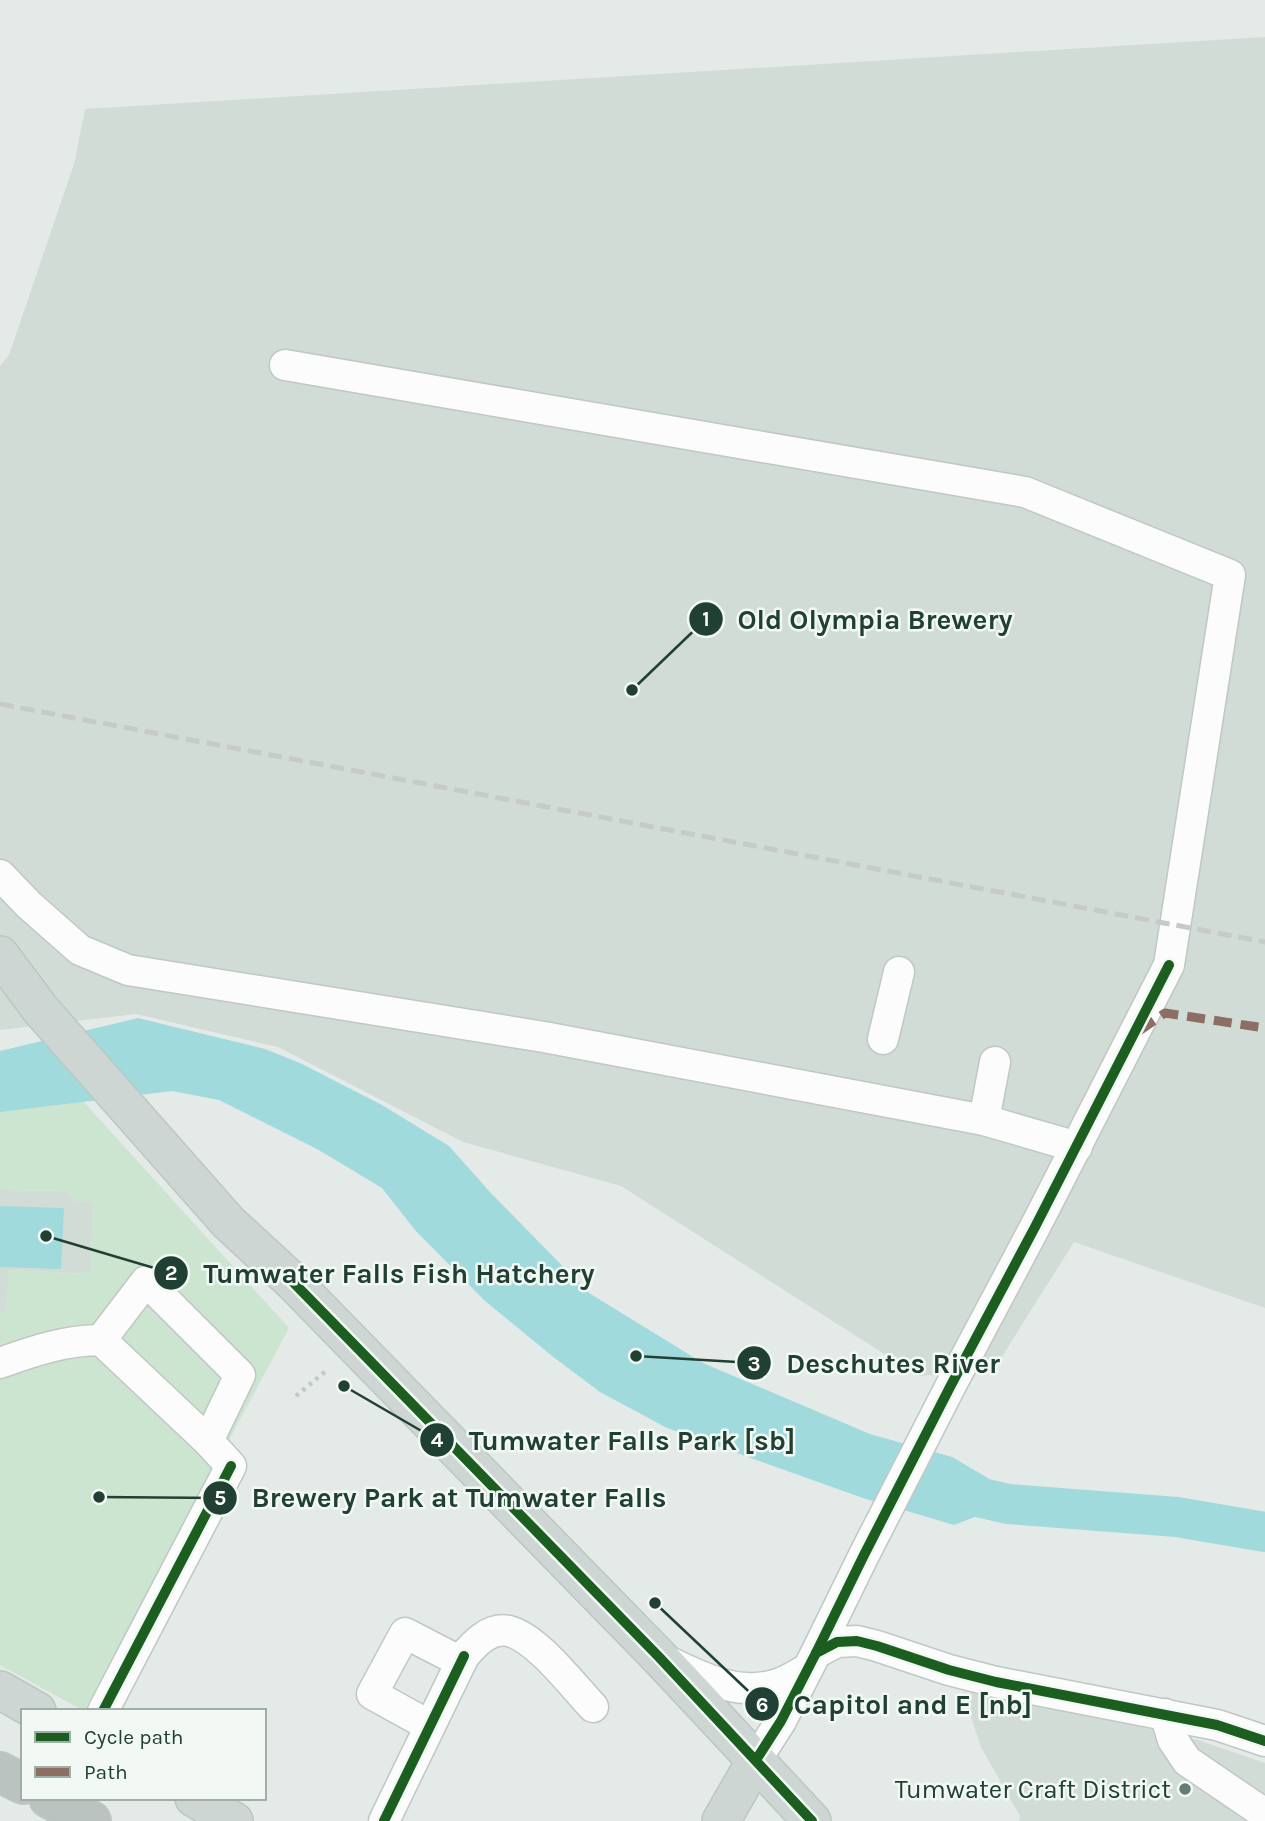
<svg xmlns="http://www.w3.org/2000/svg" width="1265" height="1821" viewBox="0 0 1265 1821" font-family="Karla,sans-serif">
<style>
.built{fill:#d1dcd6}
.green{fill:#cce5d1}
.water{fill:#a1dadc}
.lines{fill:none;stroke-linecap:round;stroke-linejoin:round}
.river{stroke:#a1dadc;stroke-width:40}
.minor-casing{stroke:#c1c7c4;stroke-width:33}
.major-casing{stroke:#bcc7c2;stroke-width:40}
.highway-casing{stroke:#bcc7c2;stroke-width:42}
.path{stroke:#c0cac5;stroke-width:4.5;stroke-dasharray:3.5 5;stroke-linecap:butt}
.minor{stroke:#fbfcfb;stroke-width:30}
.major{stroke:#cdd6d3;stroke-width:37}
.highway{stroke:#bac3c0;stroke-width:38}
.rail{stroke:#c6cbc9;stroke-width:5;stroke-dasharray:14 7;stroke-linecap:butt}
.quiet{stroke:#8d6e63;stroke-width:9;stroke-dasharray:18 9;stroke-linecap:butt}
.cycleway-casing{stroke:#f2f9f5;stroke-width:15}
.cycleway{stroke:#1b5e20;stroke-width:10}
.poi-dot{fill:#657c73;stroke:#f2f9f5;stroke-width:2.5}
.labels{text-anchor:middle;stroke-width:5;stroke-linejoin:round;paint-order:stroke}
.poi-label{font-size:26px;fill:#204034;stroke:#f2f9f5;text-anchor:end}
.leader{fill:none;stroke:#204034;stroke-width:2.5}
.callout-dot{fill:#204034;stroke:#f2f9f5;stroke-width:2.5}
.mark-label{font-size:21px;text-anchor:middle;font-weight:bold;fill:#fff}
.callout-label{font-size:28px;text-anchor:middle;font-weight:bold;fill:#204034;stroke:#f2f9f5;stroke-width:5;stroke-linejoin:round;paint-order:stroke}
</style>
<rect width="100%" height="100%" fill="#e4eae7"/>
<!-- built -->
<g class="built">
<path d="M1265,37V1308L1074,1242L994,1369L919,1376L621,1186L463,1142L278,1047L136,1014L0,1030V366L9,355L74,164L85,109Z"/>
<path d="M0,1190L67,1191L93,1202L91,1274L9,1270L7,1311L0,1315Z"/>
<path d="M963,1692L1062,1709L1198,1740L1265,1763V1821H1019L1020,1816L981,1747Z"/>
</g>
<!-- green -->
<path class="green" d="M64,1080L289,1328L84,1711L0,1665V1315L7,1311L8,1270L91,1274L93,1202H77L67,1191L0,1190V1088Z"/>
<!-- water -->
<g class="water">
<path d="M138,1018L265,1049L300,1063L382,1105L449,1146L489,1191L589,1293L703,1363L870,1434L952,1457L988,1478L1008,1504L954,1525L863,1498L667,1428L600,1392L552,1356L484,1300L415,1230L382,1188L317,1149L219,1100L172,1091L0,1112V1051Z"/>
<path d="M0,1206L64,1208L61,1269L0,1267Z"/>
</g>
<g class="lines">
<!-- river -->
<path class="river" d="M956,1492L1008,1504L1177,1517L1265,1532"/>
<!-- minor casing -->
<g class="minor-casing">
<g id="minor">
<path d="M285,365L1025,492L1230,575L1169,965L1035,1227L950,1387L864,1555L816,1653L781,1721L756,1760"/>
<path d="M0,875L29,905L80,950L128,970L544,1037L984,1120L1077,1147"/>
<path d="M883,1039L899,972"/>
<path d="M984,1120L995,1062"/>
<path d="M101,1340L146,1281L240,1375L208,1441"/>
<path d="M0,1363C33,1351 66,1340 101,1340L208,1441L231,1466L103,1711"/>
<path d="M816,1653L837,1642L857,1641L877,1646L949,1670L996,1682L1217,1725L1265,1741"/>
<path d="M669,1662C704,1678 738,1697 778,1684C788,1681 798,1674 807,1669"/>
<path d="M1165,1714L1173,1740L1187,1761L1265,1814"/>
<path d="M430,1726L372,1694L405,1633L461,1662"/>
<path d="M384,1821L464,1656C475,1643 490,1627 509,1631C537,1638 573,1686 593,1707"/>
</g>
</g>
<!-- major casing -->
<g class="major-casing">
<g id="major">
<path d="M0,955L41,1010L228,1222L293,1282L659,1657L812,1821"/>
<path d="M0,1690L37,1711"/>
<path d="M194,1798L234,1821"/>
<path d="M721,1821L756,1760"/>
</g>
</g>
<!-- highway casing -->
<g class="highway-casing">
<g id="highway">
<path d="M0,1772L23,1784"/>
<path d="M49,1798L91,1821"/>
</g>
</g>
<!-- path -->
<path class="path" d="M296,1396L327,1370"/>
<!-- minor -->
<use href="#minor" class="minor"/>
<!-- major -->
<use href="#major" class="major"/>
<!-- highway -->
<use href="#highway" class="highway"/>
<!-- rail -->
<path class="rail" d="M0,704L1265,942"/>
<!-- quiet -->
<path class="quiet" d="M1139,1031L1165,1013L1265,1028"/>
<!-- cycleway casing -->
<g class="cycleway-casing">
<g id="cycleway">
<path d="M293,1282L659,1657L812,1821"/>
<path d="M816,1653L837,1642L857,1641L877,1646L949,1670L996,1682L1217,1725L1265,1741"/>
<path d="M103,1711L231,1466"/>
<path d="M756,1760L781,1721L816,1653L864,1555L950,1387L1035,1227L1169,965"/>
<path d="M384,1821L464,1656"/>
</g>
</g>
<!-- cycleway -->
<use href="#cycleway" class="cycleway"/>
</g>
<!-- markers -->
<circle class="poi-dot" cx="1185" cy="1789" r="7"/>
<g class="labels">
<!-- poi labels -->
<g class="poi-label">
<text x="1171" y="1798">Tumwater Craft District</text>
</g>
</g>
<!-- callouts -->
<path class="leader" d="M632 690L706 619M46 1236L171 1273M636 1356L754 1363M344 1386L437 1440M99 1497L220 1498M655 1603L762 1704"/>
<g class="callout-dot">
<circle cx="632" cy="690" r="7"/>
<circle cx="46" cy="1236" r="7"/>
<circle cx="636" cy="1356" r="7"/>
<circle cx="344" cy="1386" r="7"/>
<circle cx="99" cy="1497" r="7"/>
<circle cx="655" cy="1603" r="7"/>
<circle cx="706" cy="619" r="18"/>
<circle cx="171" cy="1273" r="18"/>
<circle cx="754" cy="1363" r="18"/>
<circle cx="437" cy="1440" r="18"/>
<circle cx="220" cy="1498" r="18"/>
<circle cx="762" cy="1704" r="18"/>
</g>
<g class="mark-label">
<text x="706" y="626">1</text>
<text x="171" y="1280">2</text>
<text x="754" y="1371">3</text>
<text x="437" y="1447">4</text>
<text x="220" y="1505">5</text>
<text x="762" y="1712">6</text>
</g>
<g class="callout-label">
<text x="875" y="629">Old Olympia Brewery</text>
<text x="399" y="1283">Tumwater Falls Fish Hatchery</text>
<text x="893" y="1373">Deschutes River</text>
<text x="632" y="1450">Tumwater Falls Park [sb]</text>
<text x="459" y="1507">Brewery Park at Tumwater Falls</text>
<text x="913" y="1714">Capitol and E [nb]</text>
</g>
<!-- legend -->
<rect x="21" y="1709" width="245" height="91" fill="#f2f9f5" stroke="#9eafa8" stroke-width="2"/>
<rect x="35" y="1732" width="35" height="10" fill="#1b5e20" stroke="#9eafa8" stroke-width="2"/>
<text x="84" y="1744" font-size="21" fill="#204034">Cycle path</text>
<rect x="35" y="1767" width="35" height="10" fill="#8d6e63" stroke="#9eafa8" stroke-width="2"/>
<text x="84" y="1779" font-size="21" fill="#204034">Path</text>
</svg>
